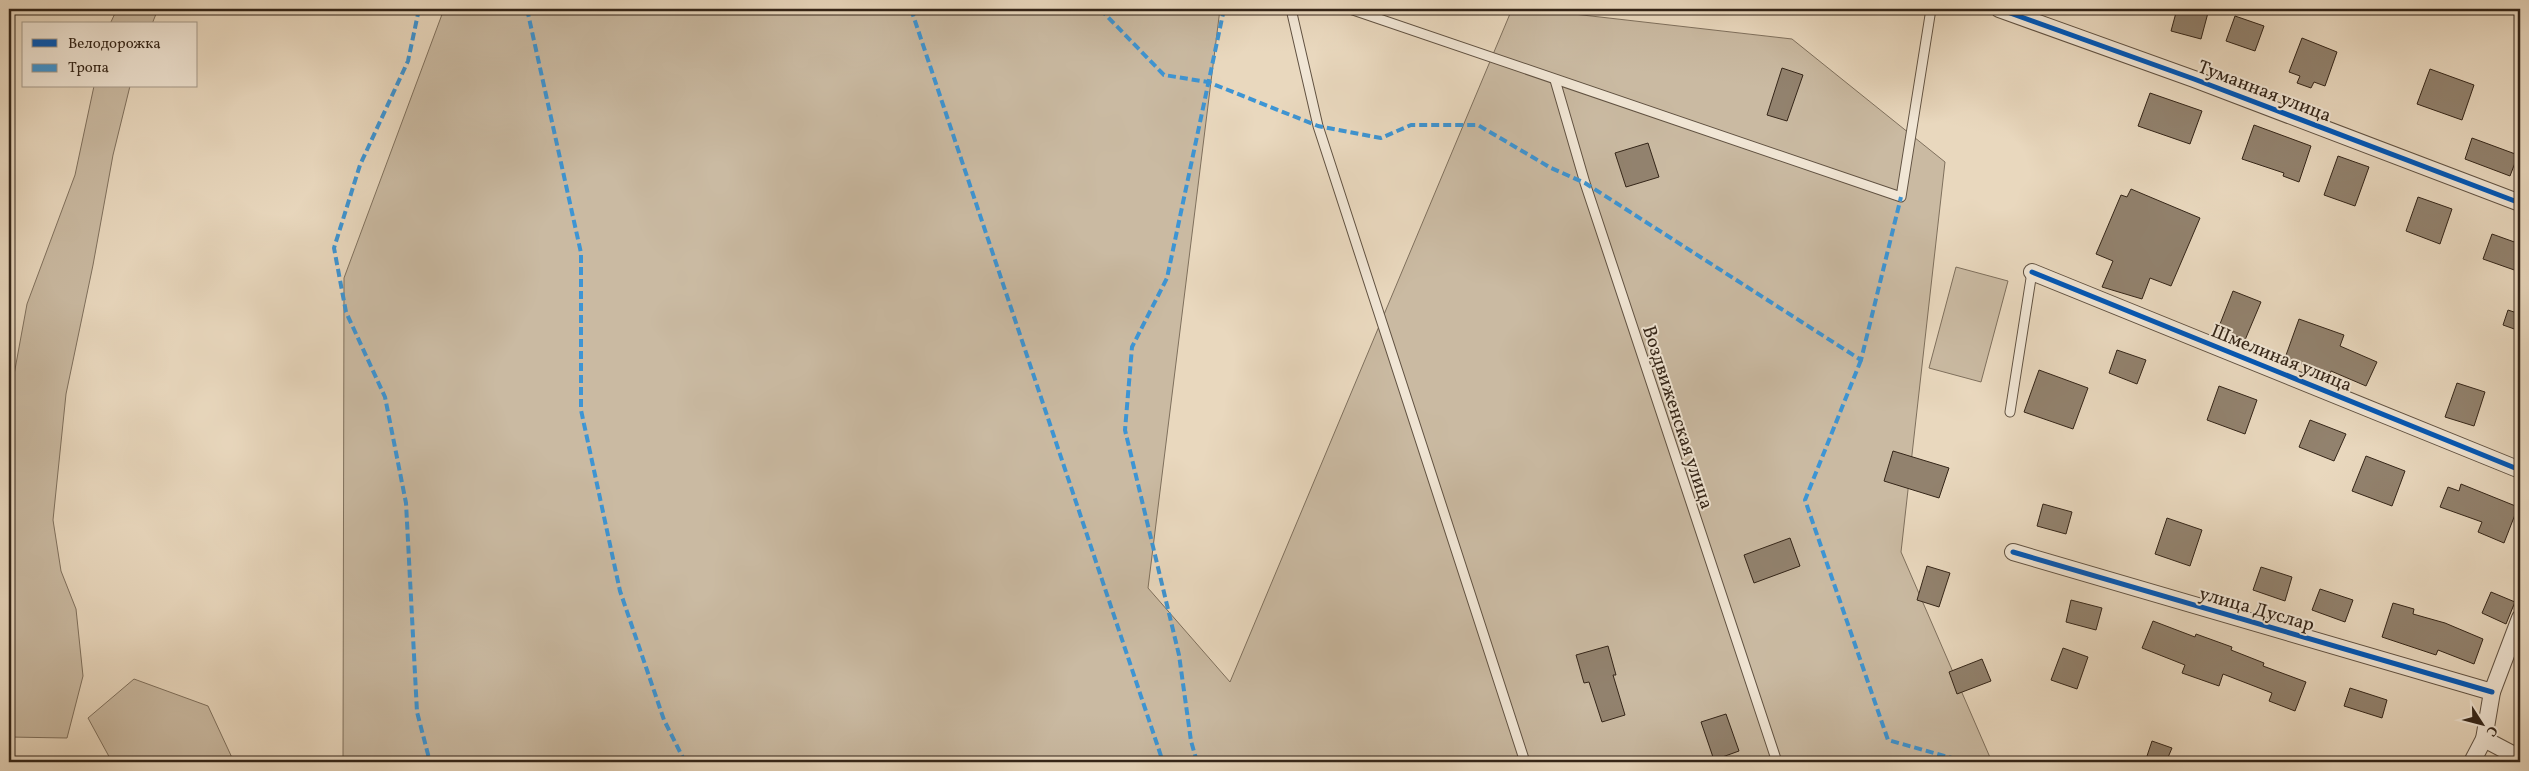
<svg xmlns="http://www.w3.org/2000/svg" width="2529" height="771" viewBox="0 0 2529 771" font-family="Vollkorn,serif">
<style>
.green{fill:#cabaa2;stroke:#7f705d}
.building{fill:#92826e;stroke:#342518}
.lines{fill:none;stroke-linecap:round;stroke-linejoin:round}
.service-casing{stroke:#615242;stroke-width:11}
.minor-casing{stroke:#615242;stroke-width:18}
.service{stroke:#f1e6d5;stroke-width:9}
.minor{stroke:#f1e6d5;stroke-width:16}
.quiet{stroke:#3d95d4;stroke-width:4;stroke-dasharray:8 4;stroke-linecap:butt}
.cycleway-casing{stroke:#f1e6d5;stroke-width:8}
.cycleway{stroke:#0057b8;stroke-width:5}
.labels{text-anchor:middle;stroke-width:4;stroke-linejoin:round;paint-order:stroke}
.street-label{font-size:19px;fill:#342518;stroke:#f1e6d5}
</style>
<rect width="100%" height="100%" fill="#e9d8be"/>
<filter id="stains"><feTurbulence type="fractalNoise" baseFrequency=".004" numOctaves="4"/><feColorMatrix values="0 0 0 0 .2 0 0 0 0 .09 0 0 0 0 .02 0 0 0 .5 -.17"/></filter>
<radialGradient id="worn" r=".72"><stop offset=".6" stop-color="#630" stop-opacity="0"/><stop offset="1" stop-color="#630" stop-opacity=".3"/></radialGradient>
<!-- green -->
<g class="green">
<path d="M117,9H158L152,24H110Z"/>
<path d="M444,9H1220L1148,588L1230,682L1512,9H1530L1792,39L1945,162L1901,552L1992,762H343L344,278Z"/>
<path d="M94,86H130L113,155L93,265L66,394L53,520L61,571L76,609L83,676L67,738L9,737V402L27,304L75,175Z"/>
<path d="M1956,267L2008,281L1981,382L1929,368Z"/>
<path d="M134,679L208,706L234,762H112L88,718Z"/>
</g>
<!-- building -->
<g class="building">
<path d="M2177,9H2209L2201,39L2171,31Z"/>
<path d="M2235,16L2264,26L2255,51L2226,41Z"/>
<path d="M2302,38L2337,52L2325,86L2314,82L2311,88L2297,83L2300,76L2289,72Z"/>
<path d="M1782,68L1803,75L1787,121L1767,115Z"/>
<path d="M2430,69L2474,85L2462,120L2417,104Z"/>
<path d="M2150,93L2202,111L2190,144L2138,126Z"/>
<path d="M2254,125L2311,146L2299,182L2283,176L2284,173L2242,159Z"/>
<path d="M2472,138L2518,155L2510,176L2465,159Z"/>
<path d="M1648,143L1659,177L1626,187L1615,153Z"/>
<path d="M2338,156L2369,167L2355,206L2324,195Z"/>
<path d="M2131,189L2200,218L2171,286L2150,278L2142,299L2102,287L2113,261L2096,254L2121,195L2127,197Z"/>
<path d="M2418,197L2452,209L2440,244L2406,231Z"/>
<path d="M2492,234L2520,244V272L2483,259Z"/>
<path d="M2233,291L2261,302L2245,340L2218,329Z"/>
<path d="M2508,310L2520,314V331L2503,325Z"/>
<path d="M2299,319L2344,335L2340,346L2377,362L2366,386L2331,371L2330,374L2285,358Z"/>
<path d="M2117,350L2146,360L2137,384L2109,373Z"/>
<path d="M2039,370L2088,388L2073,429L2024,412Z"/>
<path d="M2457,383L2485,392L2474,426L2445,417Z"/>
<path d="M2219,386L2257,400L2245,434L2207,420Z"/>
<path d="M2310,420L2346,434L2334,461L2299,447Z"/>
<path d="M1893,451L1949,468L1939,498L1884,481Z"/>
<path d="M2366,456L2405,471L2392,506L2352,491Z"/>
<path d="M2461,484L2518,507L2504,543L2478,532L2482,522L2440,507L2448,487L2459,491Z"/>
<path d="M2043,504L2072,512L2066,534L2037,526Z"/>
<path d="M2167,518L2202,530L2190,566L2155,554Z"/>
<path d="M1790,538L1800,566L1754,583L1744,555Z"/>
<path d="M1927,566L1950,573L1939,607L1917,600Z"/>
<path d="M2261,567L2292,577L2285,601L2253,590Z"/>
<path d="M2320,589L2353,600L2345,622L2312,610Z"/>
<path d="M2491,592L2515,602L2506,624L2482,613Z"/>
<path d="M2071,600L2102,608L2096,630L2066,622Z"/>
<path d="M2393,603L2414,609L2413,614L2445,623L2483,639L2474,664L2438,650L2436,655L2382,637Z"/>
<path d="M2153,621L2195,637L2196,634L2232,647L2231,650L2264,663L2263,666L2306,682L2295,711L2269,701L2272,693L2223,674L2219,686L2182,673L2185,665L2142,648Z"/>
<path d="M1608,646L1616,675H1613L1625,715L1602,722L1589,682L1584,683L1576,655Z"/>
<path d="M2063,648L2088,657L2077,689L2051,680Z"/>
<path d="M1982,659L1991,681L1957,694L1949,672Z"/>
<path d="M2350,688L2387,700L2382,718L2344,706Z"/>
<path d="M1726,714L1739,751L1714,760L1701,722Z"/>
<path d="M2152,741L2172,748L2166,762H2145Z"/>
</g>
<g class="lines">
<!-- service casing -->
<g class="service-casing">
<g id="service">
<path d="M1291,9L1318,126L1525,762"/>
<path d="M1350,9L1901,197L1931,9"/>
<path d="M1555,80L1585,183L1777,762"/>
<path d="M2010,412L2032,272"/>
</g>
</g>
<!-- minor casing -->
<g class="minor-casing">
<g id="minor">
<path d="M1999,9L2194,79L2520,203"/>
<path d="M2032,272L2520,470"/>
<path d="M2013,552L2492,692"/>
<path d="M2484,739L2520,758"/>
<path d="M2472,762L2484,739L2492,692L2520,618"/>
</g>
</g>
<!-- service -->
<use href="#service" class="service"/>
<!-- minor -->
<use href="#minor" class="minor"/>
<!-- quiet -->
<g class="quiet">
<path d="M419,9L408,61L360,165L334,248L346,312L385,397L406,503L417,712L430,762"/>
<path d="M527,9L581,253V410L620,591L664,720L685,762"/>
<path d="M911,9L1163,762"/>
<path d="M991,9L1022,13L1103,12L1164,75L1208,82L1318,126L1381,138L1411,125H1478L1551,168L1585,183L1861,360L1901,197"/>
<path d="M1861,360L1805,500L1888,740L1966,762"/>
<path d="M1197,762L1191,741L1179,655L1125,430L1132,347L1167,278L1224,9"/>
</g>
<!-- cycleway casing -->
<g class="cycleway-casing">
<g id="cycleway">
<path d="M1999,9L2194,79L2520,203"/>
<path d="M2032,272L2520,470"/>
<path d="M2013,552L2492,692"/>
</g>
</g>
<!-- cycleway -->
<use href="#cycleway" class="cycleway"/>
</g>
<g class="labels">
<!-- street labels -->
<g class="street-label">
<text transform="translate(2265 90) rotate(21)" y="7">Туманная улица</text>
<text transform="translate(2282 357) rotate(22)" y="7">Шмелиная улица</text>
<text transform="translate(1679 417) rotate(72)" y="7">Воздвиженская улица</text>
<text transform="translate(2257 608) rotate(16)" y="7">улица Дуслар</text>
</g>
</g>
<!-- margin -->
<rect width="2529" height="771" fill="none" stroke="#e9d8be" stroke-width="30"/>
<rect x="10" y="10" width="2509" height="751" fill="none" stroke="#342518" stroke-width="2.5"/>
<rect x="15" y="15" width="2499" height="741" fill="none" stroke="#342518"/>
<!-- legend -->
<rect x="22" y="22" width="175" height="65" fill="#f1e6d5" stroke="#a59989"/>
<rect x="32" y="39" width="25" height="8" fill="#0057b8" stroke="#a59989"/>
<text x="68" y="48" font-size="15" fill="#342518">Велодорожка</text>
<rect x="32" y="64" width="25" height="8" fill="#3d95d4" stroke="#a59989"/>
<text x="68" y="72" font-size="15" fill="#342518">Тропа</text>
<!-- north arrow -->
<g transform="translate(2482 724) rotate(126)" stroke="#f1e6d5" stroke-width="4" paint-order="stroke">
<path d="M0-4L9 19L0 12L-9 19Z" fill="#342518"/>
<text y="-8" font-size="14" font-weight="bold" text-anchor="middle" fill="#342518">С</text>
</g>
<rect width="100%" height="100%" filter="url(#stains)"/>
<rect width="100%" height="100%" fill="url(#worn)"/>
</svg>
